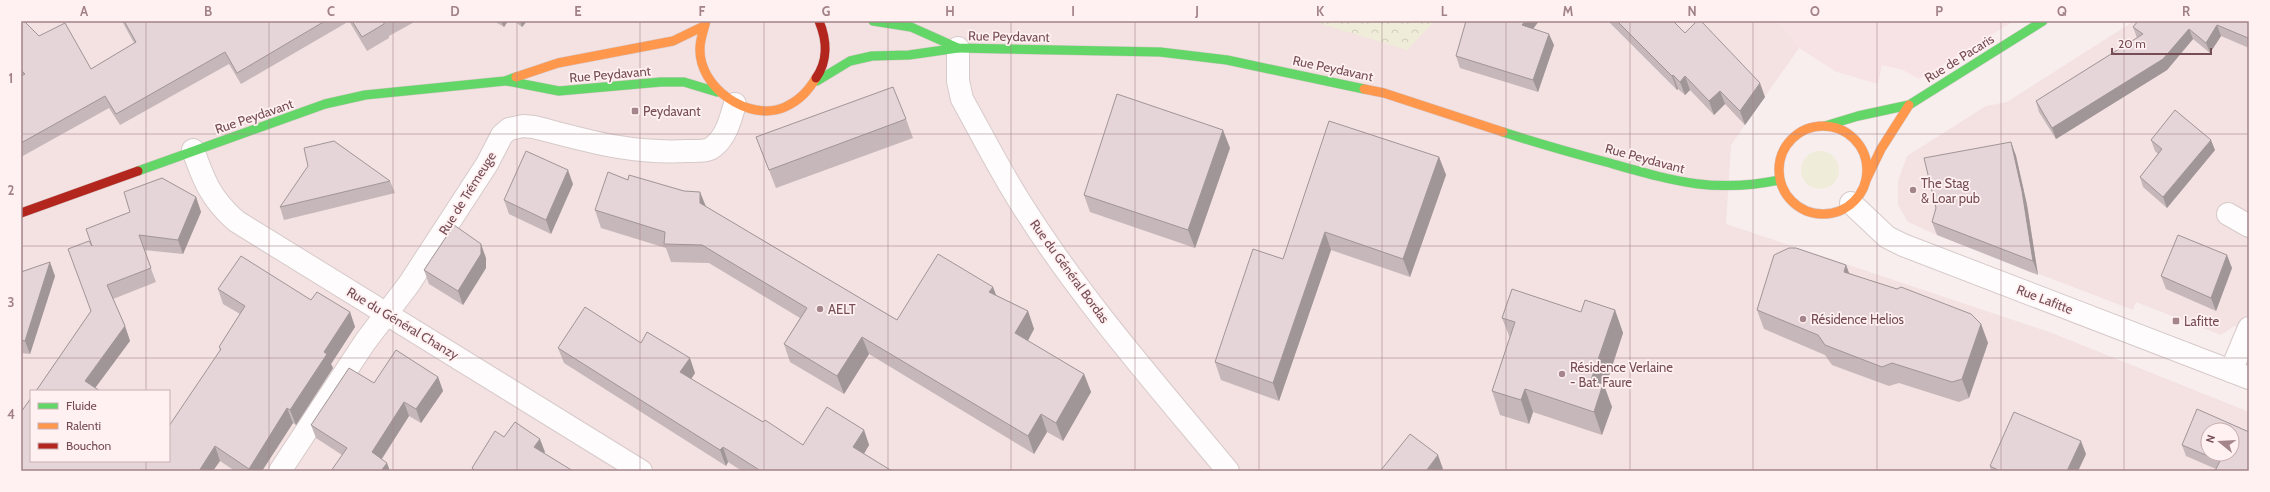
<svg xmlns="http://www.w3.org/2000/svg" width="2270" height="492" viewBox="0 0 2270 492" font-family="Cabin,sans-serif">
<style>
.residential{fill:#f4e1e1;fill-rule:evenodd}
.commercial{fill:#f7e2e6}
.green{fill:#efecd9}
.forest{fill:url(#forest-crowns)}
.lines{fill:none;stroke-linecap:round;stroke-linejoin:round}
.street-casing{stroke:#d7cacb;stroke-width:24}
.fast-casing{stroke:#d7c9ca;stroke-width:10}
.slow-casing{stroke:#d7c9ca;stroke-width:10}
.jam-casing{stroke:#d7c9ca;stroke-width:10}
.street{stroke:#fefcfc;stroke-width:22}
.fast{stroke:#63d668;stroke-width:9}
.slow{stroke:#ff974d;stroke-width:9}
.jam{stroke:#b3261e;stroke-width:9}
.wall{fill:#c5b7ba}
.shaded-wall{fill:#a09597}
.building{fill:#e5d5d8;stroke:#a09597;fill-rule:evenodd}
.grid{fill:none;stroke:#a28288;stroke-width:1;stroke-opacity:0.55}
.poi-dot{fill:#a4858b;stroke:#fff1f1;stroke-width:1.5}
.labels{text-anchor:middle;stroke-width:3.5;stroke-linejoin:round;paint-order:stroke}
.street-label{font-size:13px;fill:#774d55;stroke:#fff1f1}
.poi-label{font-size:13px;fill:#774d55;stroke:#fff1f1;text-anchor:start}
.neatline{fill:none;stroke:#a28288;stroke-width:1.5}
.grid-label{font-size:13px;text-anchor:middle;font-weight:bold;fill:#a28288}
</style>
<defs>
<pattern id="forest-crowns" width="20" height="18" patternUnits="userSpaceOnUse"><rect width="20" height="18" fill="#efecd9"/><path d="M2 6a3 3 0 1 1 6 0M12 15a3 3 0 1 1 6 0" fill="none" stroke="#d1ccbc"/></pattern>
</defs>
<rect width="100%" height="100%" fill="#f8eeee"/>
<!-- residential -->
<g class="residential">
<path d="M21,21H1778L1799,48L1731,145L1726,224L2052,333L2249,412V471H21ZM31,391H169V461H31ZM2208,430H2232V454H2208Z"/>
<path d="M2134,21H2249V332L2234,326L2221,335L2136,302L2133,310L1937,235L1908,222L1898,205V181L1907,156L1986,106L2007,102Z"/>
</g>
<!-- commercial -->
<path class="commercial" d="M1778,21H2014L1919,79L1903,70L1882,65L1878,84L1837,72L1799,48Z"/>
<!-- green -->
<circle class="green" cx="1820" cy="170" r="19"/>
<!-- forest -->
<path class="forest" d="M1312,21H1435L1407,50Z"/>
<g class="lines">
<!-- street casing -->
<g class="street-casing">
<g id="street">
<path d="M958,48V81L962,99C981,133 999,169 1020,202C1080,298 1156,384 1228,471"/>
<path d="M193,150C204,181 211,199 236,221L641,471"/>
<path d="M1851,203L1887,237L1903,245L2249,378"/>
<path d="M2228,214L2249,226"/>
<path d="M2231,371L2249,328"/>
<path d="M280,471L365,342L409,284L487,164L502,135L509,129L523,126L534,127C589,141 630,154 687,151C694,151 707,152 713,147C727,136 730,120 735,104"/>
</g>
</g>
<!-- fast casing -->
<g class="fast-casing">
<g id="fast">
<path d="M873,21L911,27L958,48L1160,52L1227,60L1364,89"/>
<path d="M507,81L559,91L661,82H684L717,92"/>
<path d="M817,81L850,61L872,56L909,55L958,48"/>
<path d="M1825,126L1858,116L1909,105L2043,21"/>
<path d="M1503,132C1537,143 1572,153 1606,162C1670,180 1712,194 1780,180"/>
<path d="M138,171L325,104L365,95L505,81L516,77"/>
</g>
</g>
<!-- slow casing -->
<g class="slow-casing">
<g id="slow">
<path d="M706,21C704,29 700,39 700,48C698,87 749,123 785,107C800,100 808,91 816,78"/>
<path d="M516,77L558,63L673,41L704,26"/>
<path d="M1364,89L1384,93L1503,132"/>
<circle cx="1823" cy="170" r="44"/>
<path d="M1866,180L1881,149L1909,105"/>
</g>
</g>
<!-- jam casing -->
<g class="jam-casing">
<g id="jam">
<path d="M816,78C828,61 827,40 819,21"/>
<path d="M21,213L138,171"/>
</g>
</g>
<!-- street -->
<use href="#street" class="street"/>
<!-- fast -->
<use href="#fast" class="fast"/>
<!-- slow -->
<use href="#slow" class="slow"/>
<!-- jam -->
<use href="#jam" class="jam"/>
</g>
<!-- wall -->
<g class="wall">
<path d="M21,21L39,36L91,69L134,43L122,21H209L210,22L213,21H346V23L241,84L229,64L120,125L109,108L21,157Z"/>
<path d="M349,21H416L389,36V38L367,51Z"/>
<path d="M494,21H508L504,27Z"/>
<path d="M514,21H527L522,27Z"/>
<path d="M1466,21H1539L1533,28L1554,45L1538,92L1460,68L1456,56Z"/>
<path d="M1608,21H1673L1685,33L1765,97L1745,125L1725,104L1714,115L1690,90L1685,95L1678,89L1677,90Z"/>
<path d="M2249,21V48L2221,36L2210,53L2193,39L2167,70L2056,139L2039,112L2036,101L2137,38L2133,27Z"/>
<path d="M906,119L913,138L776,188L756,137Z"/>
<path d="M2151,140L2215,150L2167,208L2143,187L2140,177L2158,154L2155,151Z"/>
<path d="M2011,142L2016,156L2027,205L2038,275L1937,235L1932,222Z"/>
<path d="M1230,148L1195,248L1090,212L1084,195Z"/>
<path d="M1439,157L1446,175L1410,277L1331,250L1279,401L1221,380L1215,362L1283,259Z"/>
<path d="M628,180L705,206L897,320L996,295L1028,311L1034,329L1028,341L1084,374L1091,392L1063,441L1047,432L1034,454L869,354L844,394L790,362L784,344L800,318L709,263L671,262L666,248L601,228L595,210Z"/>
<path d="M390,181L395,193L284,220L280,207Z"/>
<path d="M573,184L551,234L509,214L504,200Z"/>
<path d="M196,197L201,212L183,254L144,250L156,282L113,299L125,326L130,341L36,391L91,311V245L130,212Z"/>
<path d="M486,258V268L463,305L429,284L424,270Z"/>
<path d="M1846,265L1849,273L1981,324L1988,343L1969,398L1959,402L1899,383L1889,386L1832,365L1825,355L1764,329L1757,310Z"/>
<path d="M2232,268L2216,311L2166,289L2161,276Z"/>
<path d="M21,272L55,276L30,354L21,353Z"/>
<path d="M218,289L311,300L350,312L355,327L331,364L333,368L296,425L293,423L262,471H235L220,461H169L220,351L219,347L240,314L223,304Z"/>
<path d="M1615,310L1623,333L1605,388L1612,407L1602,435L1533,412L1529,424L1500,415L1492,391L1510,338L1502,318Z"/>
<path d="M641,343L695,373L691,379L763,422L803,445L864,430L869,445L864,454L892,471H742L728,462L726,466L564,363L558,348Z"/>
<path d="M438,377L443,391L421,423L409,416L382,459L342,455L316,438L311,425L374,383Z"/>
<path d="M2249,432L2216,469L2186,456L2182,445Z"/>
<path d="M2086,454L2078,471H1991L1990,466Z"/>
</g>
<!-- shaded-wall -->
<g class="shaded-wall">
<path d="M501,21H508L504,27Z"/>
<path d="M520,21H527L522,27Z"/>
<path d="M1525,21H1539L1527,37L1522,25Z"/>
<path d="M2217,25L2221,36L2210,53L2206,43Z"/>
<path d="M2189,29L2193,39L2167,70L2056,139L2052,128Z"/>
<path d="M1549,34L1554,45L1538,92L1533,80Z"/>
<path d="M1673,75L1678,89L1677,90L1672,76Z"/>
<path d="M1685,76L1690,90L1685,95L1680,82Z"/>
<path d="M1760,83L1765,97L1745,125L1740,111Z"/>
<path d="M1720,91L1725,104L1714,115L1709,101Z"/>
<path d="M1223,130L1230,148L1195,248L1188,230Z"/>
<path d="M2211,140L2215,150L2167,208L2163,197Z"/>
<path d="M2011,142L2016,156L2027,205L2038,275L2033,261Z"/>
<path d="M1439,157L1446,175L1410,277L1403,259Z"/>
<path d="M568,170L573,184L551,234L546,220Z"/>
<path d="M700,192L707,209L700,203Z"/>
<path d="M196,197L201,212L183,254L178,240Z"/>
<path d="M1325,232L1331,250L1279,401L1273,383Z"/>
<path d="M481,244L486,258V268L463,305L458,291Z"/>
<path d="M2227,255L2232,268L2216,311L2211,298Z"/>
<path d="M50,262L55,276L30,354L25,341Z"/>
<path d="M1846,265L1853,284L1844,272Z"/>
<path d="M993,287L1000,305L989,292Z"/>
<path d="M1615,310L1623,333L1605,388L1612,407L1602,435L1594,412L1591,380Z"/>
<path d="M1028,311L1034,329L1022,351L1015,333Z"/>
<path d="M350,312L355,327L331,364L333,368L296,425L290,410L324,352Z"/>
<path d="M1981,324L1988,343L1969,398L1962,379Z"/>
<path d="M125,326L130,341L93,391L85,381Z"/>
<path d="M862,337L869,354L844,394L837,376Z"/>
<path d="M690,358L695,373L686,387L680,372Z"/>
<path d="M1084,374L1091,392L1063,441L1056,423Z"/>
<path d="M438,377L443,391L421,423L416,409Z"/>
<path d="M1525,389L1533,412L1529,424L1521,400Z"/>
<path d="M404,402L409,416L377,466L372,452Z"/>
<path d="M287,408L293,423L262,471H249V469Z"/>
<path d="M1041,414L1047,432L1034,454L1028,436Z"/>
<path d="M864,430L869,445L859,462L853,447Z"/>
<path d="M540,439L545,452L539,461L534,447Z"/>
<path d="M2081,441L2086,454L2078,471H2067Z"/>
<path d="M215,446L220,461L213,471H199Z"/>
<path d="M723,447L728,462L726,466L720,450Z"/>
<path d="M1438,455L1443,469L1441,471H1426Z"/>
<path d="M387,463L390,471H381Z"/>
</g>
<!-- building -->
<g class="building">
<path d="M21,21H24L39,36L65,23L91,69L136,42L124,21H209L210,22L213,21H325L237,73L225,52L116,114L105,96L21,143V76L25,74L21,70Z"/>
<path d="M352,21H386L384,22V24L362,37Z"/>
<path d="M1466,21H1525L1522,25L1549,34L1533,80L1456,56Z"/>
<path d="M1617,21H1673L1685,33L1697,21H1701L1760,83L1740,111L1720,91L1709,101L1685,76L1680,82L1673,75L1672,76Z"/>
<path d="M2138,21H2249V36L2248,38L2217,25L2206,43L2189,29L2163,59L2052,128L2036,101L2143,34L2133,27Z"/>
<path d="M893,87L906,119L769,170L756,137Z"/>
<path d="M1117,94L1223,130L1188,230L1084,195Z"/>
<path d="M2175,110L2211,140L2163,197L2140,177L2162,149L2151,140Z"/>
<path d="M1329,121L1439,157L1403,259L1325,232L1273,383L1215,362L1253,249L1283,259Z"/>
<path d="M334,141L390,181L280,207L308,166L304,148Z"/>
<path d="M2011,142L2022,191L2033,261L1932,222L1936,208L1924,158Z"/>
<path d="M526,151L568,170L546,220L504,200Z"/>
<path d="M608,172L628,180L629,175L684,191L700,192V203L897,320L938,254L993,287L989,292L1028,311L1015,333L1084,374L1056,423L1041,414L1028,436L862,337L837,376L784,344L807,308L702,245L664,244L665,232L595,210Z"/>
<path d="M162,178L196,197L178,240L139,235L151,268L107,285L125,326L85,381L100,391H36L91,311L68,249L89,241L92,246L86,229L130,212L124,192Z"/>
<path d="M454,225L481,244V254L458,291L424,270Z"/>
<path d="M2178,235L2227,255L2211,298L2161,276Z"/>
<path d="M1789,248H1796L1846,265L1844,272L1897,289L1901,287L1971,314L1981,324L1962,379L1952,382L1892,363L1882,367L1825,345L1818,335L1757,310L1774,255Z"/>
<path d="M241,256L311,300L317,292L350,312L324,352L327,354L290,410L287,408L249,469L215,446L199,471H21V412L31,398V461H169V426L221,349L219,347L245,306L218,289Z"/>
<path d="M50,262L25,341L21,340V272Z"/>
<path d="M1512,289L1581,312L1585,300L1615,310L1591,380L1603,384L1594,412L1525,389L1521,400L1492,391L1515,322L1502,318Z"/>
<path d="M585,307L641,343L647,332L690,358L680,372L763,422L765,420L803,445L827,407L864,430L853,447L892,471H761L723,447L720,450L558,348Z"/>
<path d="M396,350L438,377L416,409L404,402L372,452L387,463L381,471H331L347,448L311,425L349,368L374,383Z"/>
<path d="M2197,409L2249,432V471H2215L2220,461L2182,445ZM2208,430H2232V454H2208Z"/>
<path d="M2014,412L2081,441L2067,471H2000L1990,466Z"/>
<path d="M515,422L540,439L534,447L573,471H475L472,468L495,431L504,437Z"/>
<path d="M1410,434L1438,455L1426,471H1382L1381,470Z"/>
</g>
<!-- grid -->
<path class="grid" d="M146,21V391M269,21V471M393,21V471M517,21V471M640,21V471M764,21V471M888,21V471M1011,21V471M1135,21V471M1259,21V471M1382,21V471M1506,21V471M1630,21V471M1753,21V471M1877,21V471M2001,21V471M2124,21V471M21,134H2249M21,246H2249M21,358H2249M146,461V471"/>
<!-- markers -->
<g class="poi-dot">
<rect x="631" y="107" width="8" height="8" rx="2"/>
<circle cx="1913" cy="190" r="4"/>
<circle cx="820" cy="309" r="4"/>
<circle cx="1803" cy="319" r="4"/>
<rect x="2172" y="317" width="8" height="8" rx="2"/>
<circle cx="1562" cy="374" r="4"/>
</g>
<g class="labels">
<!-- street labels -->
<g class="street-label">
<text transform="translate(1009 36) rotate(1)" y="5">Rue Peydavant</text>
<text transform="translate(1959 58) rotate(-32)" y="5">Rue de Pacaris</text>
<text transform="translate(1333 68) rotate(12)" y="5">Rue Peydavant</text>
<text transform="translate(610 74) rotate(-5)" y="5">Rue Peydavant</text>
<text transform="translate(254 116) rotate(-19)" y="5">Rue Peydavant</text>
<text transform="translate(1645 158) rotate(15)" y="5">Rue Peydavant</text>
<text transform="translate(467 193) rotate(-58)" y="5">Rue de Trémeuge</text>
<text transform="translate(1070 271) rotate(54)" y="5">Rue du Général Bordas</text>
<text transform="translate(2045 299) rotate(21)" y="5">Rue Lafitte</text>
<text transform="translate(403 323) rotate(31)" y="5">Rue du Général Chanzy</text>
</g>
<!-- poi labels -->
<g class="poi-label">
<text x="643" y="116">Peydavant</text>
<text x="1921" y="188">The Stag<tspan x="1921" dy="15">&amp; Loar pub</tspan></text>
<text x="828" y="314">AELT</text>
<text x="1811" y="324">Résidence Helios</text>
<text x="2184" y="326">Lafitte</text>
<text x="1570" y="372">Résidence Verlaine<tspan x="1570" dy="15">- Bat. Faure</tspan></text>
</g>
</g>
<!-- border -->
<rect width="2270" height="492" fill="none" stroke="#fff1f1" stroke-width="44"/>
<!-- legend -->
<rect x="30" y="390" width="140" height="72" fill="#fff1f1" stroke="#c9afb3"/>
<rect x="38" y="403" width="20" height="6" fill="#63d668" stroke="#c9afb3"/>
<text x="66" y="410" font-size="12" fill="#774d55">Fluide</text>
<rect x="38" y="423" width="20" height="6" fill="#ff974d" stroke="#c9afb3"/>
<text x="66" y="430" font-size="12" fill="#774d55">Ralenti</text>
<rect x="38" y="443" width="20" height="6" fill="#b3261e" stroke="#c9afb3"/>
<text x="66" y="450" font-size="12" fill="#774d55">Bouchon</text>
<!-- north arrow -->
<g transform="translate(2220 442) rotate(288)"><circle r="19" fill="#fff1f1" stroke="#c9afb3"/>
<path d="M0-3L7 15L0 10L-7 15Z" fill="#a4858b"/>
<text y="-6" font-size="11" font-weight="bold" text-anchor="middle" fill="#774d55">N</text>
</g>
<!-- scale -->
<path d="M2112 48v6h99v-6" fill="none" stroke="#774d55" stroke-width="2"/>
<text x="2118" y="48" font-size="12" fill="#774d55" stroke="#fff1f1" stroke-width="3" paint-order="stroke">20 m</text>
<rect x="22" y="22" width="2226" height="448" class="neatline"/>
<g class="grid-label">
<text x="84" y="16">A</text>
<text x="208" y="16">B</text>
<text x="331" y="16">C</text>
<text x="455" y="16">D</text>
<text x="578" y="16">E</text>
<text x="702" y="16">F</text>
<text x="826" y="16">G</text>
<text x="950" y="16">H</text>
<text x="1073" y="16">I</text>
<text x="1197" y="16">J</text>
<text x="1320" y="16">K</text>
<text x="1444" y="16">L</text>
<text x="1568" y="16">M</text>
<text x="1692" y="16">N</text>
<text x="1815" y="16">O</text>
<text x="1939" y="16">P</text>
<text x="2062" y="16">Q</text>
<text x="2186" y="16">R</text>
<text x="11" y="83">1</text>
<text x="11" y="195">2</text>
<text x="11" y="307">3</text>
<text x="11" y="419">4</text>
</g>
</svg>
